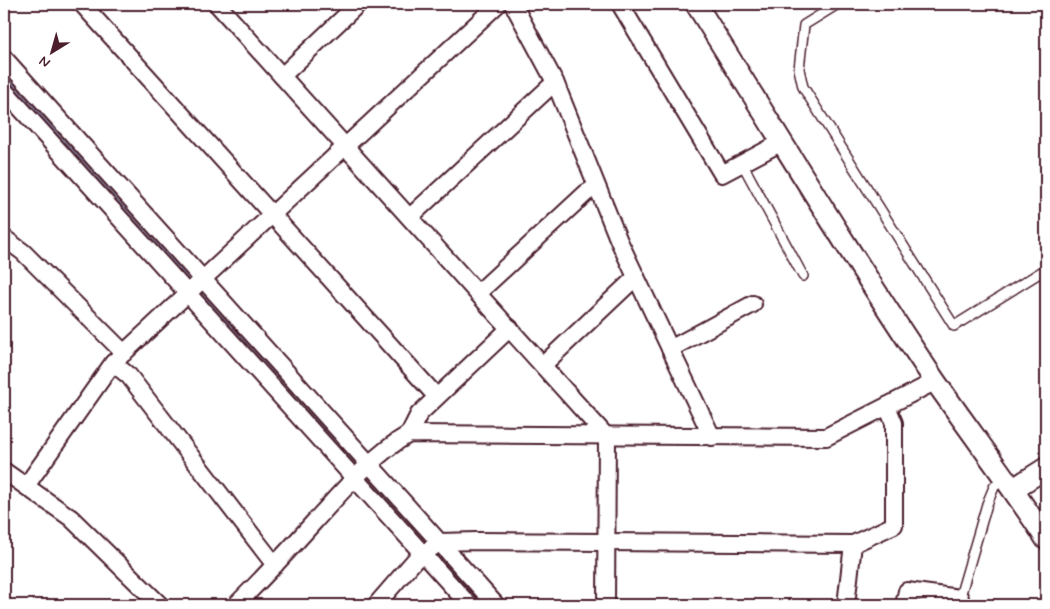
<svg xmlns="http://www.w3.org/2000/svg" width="1050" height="609" viewBox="0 0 1050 609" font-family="Mynerve,sans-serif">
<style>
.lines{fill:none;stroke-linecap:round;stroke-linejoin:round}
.stream{stroke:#888ca7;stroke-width:5.5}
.service-casing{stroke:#4a1f2b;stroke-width:12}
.minor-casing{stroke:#4a1f2b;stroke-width:20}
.tertiary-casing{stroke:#4a1f2b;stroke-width:24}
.service{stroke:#fff;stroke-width:9}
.minor{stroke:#fff;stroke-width:16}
.tertiary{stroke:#fff;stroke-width:20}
</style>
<rect width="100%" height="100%" fill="#fff"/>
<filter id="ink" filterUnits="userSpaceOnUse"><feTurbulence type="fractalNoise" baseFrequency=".02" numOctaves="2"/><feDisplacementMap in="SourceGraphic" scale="10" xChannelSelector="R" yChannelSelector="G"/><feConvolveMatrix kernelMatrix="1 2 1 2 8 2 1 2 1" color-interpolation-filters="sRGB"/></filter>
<g filter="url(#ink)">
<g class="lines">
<!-- stream -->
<path class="stream" d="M4,75L131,218L483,605"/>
<!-- service casing -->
<g class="service-casing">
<g id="service">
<path d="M838,4L804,25L799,69L803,87L954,326L1046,269"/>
<path d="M742,163L803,276"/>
<path d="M959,600L987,504L994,487L1004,477"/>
</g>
</g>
<!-- minor casing -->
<g class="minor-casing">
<g id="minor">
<path d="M82,4L436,396"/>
<path d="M217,4L607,437L606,605"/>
<path d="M513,4L555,82L619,241L712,437"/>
<path d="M620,4L722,174L782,142"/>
<path d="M4,58L496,605"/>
<path d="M282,76L358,4"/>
<path d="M4,90L469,605"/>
<path d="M410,217L555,82"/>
<path d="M4,238L23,252L124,353"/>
<path d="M478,293L586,193L596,187"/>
<path d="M670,349L753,304"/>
<path d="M113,363L129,376L275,565"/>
<path d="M543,365L636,277"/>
<path d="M409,434L419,414L510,328"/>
<path d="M4,471L71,518L160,605"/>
<path d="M26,486L113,363L498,4"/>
<path d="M236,605C263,578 289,550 314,522C341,492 374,454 409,434L826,437L936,381"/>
<path d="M376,605L415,560L440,542L476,541L853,544L894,525V423L887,406"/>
<path d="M846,605L853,544"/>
<path d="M904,605L907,591L960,598"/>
</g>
</g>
<!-- tertiary casing -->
<g class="tertiary-casing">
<g id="tertiary">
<path d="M696,4C775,130 852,258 935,381C972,434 1011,485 1046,539"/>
<path d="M1013,489L1046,468"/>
</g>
</g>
<!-- service -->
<use href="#service" class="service"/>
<!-- minor -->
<use href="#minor" class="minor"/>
<!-- tertiary -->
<use href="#tertiary" class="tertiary"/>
</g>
</g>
<!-- margin -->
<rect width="1050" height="609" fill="none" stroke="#fff" stroke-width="20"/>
<rect x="10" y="10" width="1030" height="589" fill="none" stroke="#4a1f2b" stroke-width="2" filter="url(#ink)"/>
<!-- north arrow -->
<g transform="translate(52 52) rotate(217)" stroke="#ffffff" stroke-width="4" paint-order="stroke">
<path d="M0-4L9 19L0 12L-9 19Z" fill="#4a1f2b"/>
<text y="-8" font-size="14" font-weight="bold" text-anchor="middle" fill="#4a1f2b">N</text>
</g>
</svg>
